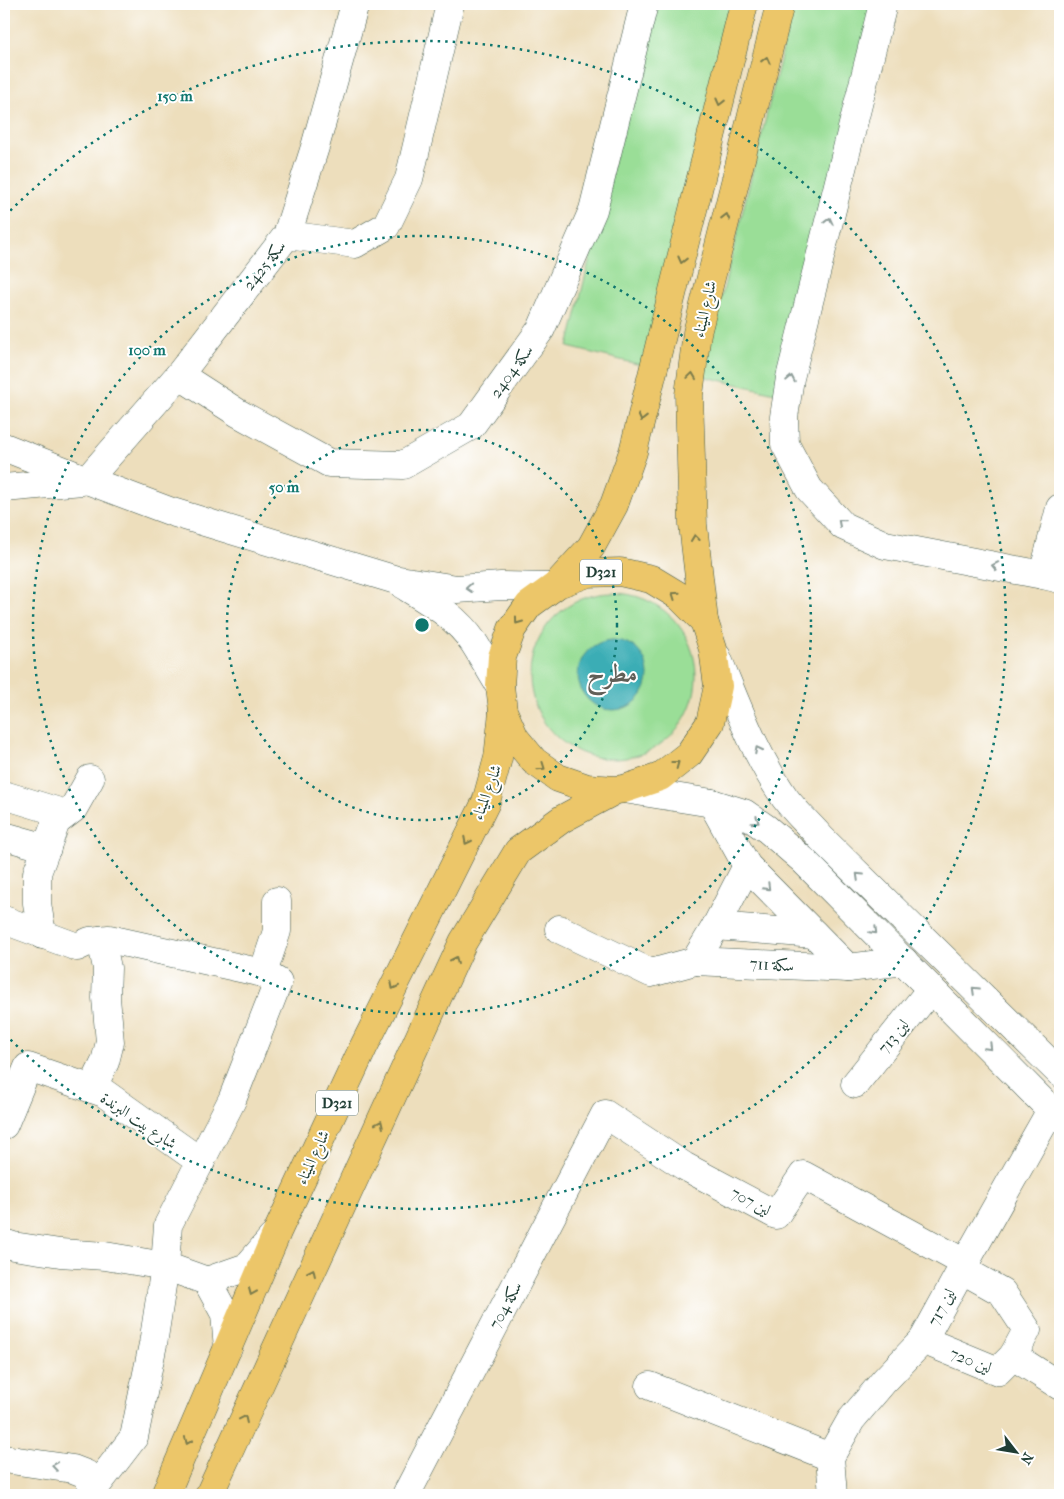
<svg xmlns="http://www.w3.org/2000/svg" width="1064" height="1499" viewBox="0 0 1064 1499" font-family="'IM FELL French Canon',Amiri,serif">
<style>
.green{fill:#9ade97;stroke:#5c8e66}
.water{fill:#3badb5;stroke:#2d7574}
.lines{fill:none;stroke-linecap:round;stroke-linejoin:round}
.minor-casing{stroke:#3e5548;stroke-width:29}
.major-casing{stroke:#3e5548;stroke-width:29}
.minor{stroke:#fff;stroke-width:28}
.major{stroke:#ecc669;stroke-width:28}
.oneway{stroke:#7b7b4c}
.oneway2{stroke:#8f9e9a}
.ring{fill:none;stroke:#0f766e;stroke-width:2.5;stroke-dasharray:2.5 5}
.labels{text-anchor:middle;stroke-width:4;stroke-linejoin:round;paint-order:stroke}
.shield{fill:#fff;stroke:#627771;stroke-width:1}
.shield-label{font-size:15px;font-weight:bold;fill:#1f3d34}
.street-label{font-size:16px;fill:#1f3d34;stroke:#fff}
.town-label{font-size:26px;font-weight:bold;fill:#615f57;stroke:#fff}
.centre{fill:#0f766e;stroke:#fff;stroke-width:2.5}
.ring-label{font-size:15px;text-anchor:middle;font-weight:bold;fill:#0f766e;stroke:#fff;stroke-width:4;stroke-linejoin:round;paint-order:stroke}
</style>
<rect width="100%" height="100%" fill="#fff"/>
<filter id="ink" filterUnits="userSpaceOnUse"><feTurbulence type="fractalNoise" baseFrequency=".02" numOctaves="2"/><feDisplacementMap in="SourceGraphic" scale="10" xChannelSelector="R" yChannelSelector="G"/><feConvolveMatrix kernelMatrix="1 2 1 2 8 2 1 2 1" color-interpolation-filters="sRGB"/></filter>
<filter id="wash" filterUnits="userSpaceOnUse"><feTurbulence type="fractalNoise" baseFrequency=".0096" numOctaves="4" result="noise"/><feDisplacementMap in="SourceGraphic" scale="20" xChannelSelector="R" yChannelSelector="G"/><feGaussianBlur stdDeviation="1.12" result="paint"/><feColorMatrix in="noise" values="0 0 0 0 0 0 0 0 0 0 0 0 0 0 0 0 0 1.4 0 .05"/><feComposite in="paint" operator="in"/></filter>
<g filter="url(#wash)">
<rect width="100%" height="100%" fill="#eddebc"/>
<!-- green -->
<g class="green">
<path d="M652,4H734L645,366L568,347Z"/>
<path d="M794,4H875L779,394L702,376Z"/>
<circle cx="613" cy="676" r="83"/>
</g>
<!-- water -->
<circle class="water" cx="613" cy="675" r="35"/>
</g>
<g filter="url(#ink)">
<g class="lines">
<!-- minor casing -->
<g class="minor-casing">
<g id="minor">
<path d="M883,4L790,378L784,417L785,444L809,489L843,526L885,545L1043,575L1060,579"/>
<path d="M287,235L355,244L386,226L409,179L450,4"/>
<path d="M179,375L238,413L329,463L403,465L471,426L541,329L593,210L644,4"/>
<path d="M4,447L87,480L172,512L393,579L457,589L501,586L553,587"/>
<path d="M87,480L179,375L287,235L315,147L355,4"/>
<path d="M4,488L82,481"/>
<path d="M1043,575L1060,508"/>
<path d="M403,585C429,601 457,617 474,643C483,657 491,672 500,686"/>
<path d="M717,657C737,705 755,755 785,798C796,813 810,825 821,838L1060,1073"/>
<path d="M624,789L712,803L744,813L767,829L803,860L1060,1119"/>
<path d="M4,795L66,814"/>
<path d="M712,803L747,866L848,968"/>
<path d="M4,836L47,848"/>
<path d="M4,920L77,947L90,941L109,939L263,973"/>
<path d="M716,926L814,934"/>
<path d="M559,929L651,973L695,961L716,926L747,866"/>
<path d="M42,935L37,903V873L56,822L73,809L90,779"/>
<path d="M695,961L848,968L904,961"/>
<path d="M855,1084L931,989"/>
<path d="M92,1089L105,1062L110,1042L106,998L107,968L101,940"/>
<path d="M4,1125L28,1067L104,1093L201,1162"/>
<path d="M4,1243L13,1246L60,1253L105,1256L165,1266L207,1281L247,1267L272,1238"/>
<path d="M961,1269L1002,1292L1027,1330L1013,1356L1060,1386"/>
<path d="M207,1281L225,1314L228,1348"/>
<path d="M923,1340L998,1371L1013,1356"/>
<path d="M650,1386L830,1457"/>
<path d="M4,1459L73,1469L86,1474L94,1489"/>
<path d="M93,1495L94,1489L134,1437L153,1344L165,1266L168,1225L232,1100L278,982L263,973L277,931V901"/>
<path d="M406,1495L605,1114L684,1166L776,1215L803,1175L965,1263"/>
<path d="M833,1495L830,1457L851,1420L884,1381L923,1340L965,1263L1051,1110"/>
</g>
</g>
<!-- major casing -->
<g class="major-casing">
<g id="major">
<path d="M559,582L591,547L614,505L633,452L744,4"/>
<path d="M704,621L693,525L689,395L697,333L780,4"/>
<path d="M165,1495L278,1230L363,1048L486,802L498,758L503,712"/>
<path d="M209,1495L463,942L518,851L562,819L616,790L624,789L660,777L689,754L710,723L718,686L713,649L704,621L679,596L651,579L620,572L588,573L558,584L529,605L512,629L502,657L500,686L503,711L515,738L534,761L558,778L587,788L616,790"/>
</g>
</g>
<!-- minor -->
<use href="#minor" class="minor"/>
<!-- major -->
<use href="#major" class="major"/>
</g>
<!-- one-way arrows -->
<defs><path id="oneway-chevron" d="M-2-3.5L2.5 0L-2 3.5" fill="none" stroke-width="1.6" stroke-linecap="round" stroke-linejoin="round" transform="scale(1.25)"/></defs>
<g class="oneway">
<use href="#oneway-chevron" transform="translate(766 60) rotate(-76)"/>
<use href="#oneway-chevron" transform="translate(720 102) rotate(104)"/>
<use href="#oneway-chevron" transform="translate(726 217) rotate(-76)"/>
<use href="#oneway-chevron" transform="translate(682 260) rotate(104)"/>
<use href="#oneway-chevron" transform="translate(692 376) rotate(-82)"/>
<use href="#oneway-chevron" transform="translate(642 418) rotate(104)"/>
<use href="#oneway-chevron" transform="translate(695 538) rotate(-96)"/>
<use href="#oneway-chevron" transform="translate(675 595) rotate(-145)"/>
<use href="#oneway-chevron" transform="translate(518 621) rotate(126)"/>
<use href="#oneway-chevron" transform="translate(676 764) rotate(-37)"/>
<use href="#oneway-chevron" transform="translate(542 767) rotate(35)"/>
<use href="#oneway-chevron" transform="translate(467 841) rotate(117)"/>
<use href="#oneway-chevron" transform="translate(455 960) rotate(-65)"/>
<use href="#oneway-chevron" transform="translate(394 986) rotate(117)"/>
<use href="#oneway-chevron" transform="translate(380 1124) rotate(-65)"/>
<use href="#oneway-chevron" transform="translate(312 1272) rotate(-65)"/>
<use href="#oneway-chevron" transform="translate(252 1292) rotate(113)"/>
<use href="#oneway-chevron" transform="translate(244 1419) rotate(-65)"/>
<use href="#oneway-chevron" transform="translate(188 1441) rotate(113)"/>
</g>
<g class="oneway2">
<use href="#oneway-chevron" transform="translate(829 221) rotate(-76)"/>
<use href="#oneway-chevron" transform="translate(791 379) rotate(-79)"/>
<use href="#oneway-chevron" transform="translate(841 522) rotate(-139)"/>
<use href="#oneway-chevron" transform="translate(995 566) rotate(-169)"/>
<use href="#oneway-chevron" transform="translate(469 588) rotate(176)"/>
<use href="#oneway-chevron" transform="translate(758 750) rotate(-117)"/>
<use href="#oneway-chevron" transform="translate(756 821) rotate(34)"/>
<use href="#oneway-chevron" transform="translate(859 876) rotate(-136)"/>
<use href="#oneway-chevron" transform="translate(767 887) rotate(45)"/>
<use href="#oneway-chevron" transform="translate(874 931) rotate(45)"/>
<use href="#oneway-chevron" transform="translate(975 990) rotate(-136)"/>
<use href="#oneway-chevron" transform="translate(989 1047) rotate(45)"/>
<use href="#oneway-chevron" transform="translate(55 1466) rotate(-172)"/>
</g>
</g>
<!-- distance rings -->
<g class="ring">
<circle cx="422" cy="625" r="195"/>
<circle cx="422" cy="625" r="389"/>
<path d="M5 216A584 584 0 1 1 5 1034"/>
</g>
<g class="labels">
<!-- shield labels -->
<g class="shield">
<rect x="580" y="559.5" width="42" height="25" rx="4"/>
<rect x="316" y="1090.5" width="42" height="25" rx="4"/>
</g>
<g class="shield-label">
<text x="601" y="577">D321</text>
<text x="337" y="1108">D321</text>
</g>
<!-- street labels -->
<g class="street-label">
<text transform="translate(264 265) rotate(-52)" y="6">سكة 2425</text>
<text transform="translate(704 309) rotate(-77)" y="6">شارع الميناء</text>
<text transform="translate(511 371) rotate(-54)" y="6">سكة 2404</text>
<text transform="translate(486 792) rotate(-70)" y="6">شارع الميناء</text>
<text transform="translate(772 964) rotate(3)" y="6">711 سكة</text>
<text transform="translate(893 1036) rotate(-51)" y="6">713 لين</text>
<text transform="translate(139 1120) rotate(34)" y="6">شارع بيت البرندة</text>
<text transform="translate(312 1157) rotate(-65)" y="6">شارع الميناء</text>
<text transform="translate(751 1201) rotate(28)" y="6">لين 707</text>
<text transform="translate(505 1305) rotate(-62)" y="6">سكة 704</text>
<text transform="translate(941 1307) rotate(-62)" y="6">لين 717</text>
<text transform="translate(971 1360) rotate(22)" y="6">720 لين</text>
</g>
<!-- town labels -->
<g class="town-label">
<text x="612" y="682">مطرح</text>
</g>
</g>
<circle cx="422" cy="625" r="8" class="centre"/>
<g class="ring-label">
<text x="175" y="101">150 m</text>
<text x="147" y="355">100 m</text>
<text x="284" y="492">50 m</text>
</g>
<!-- margin -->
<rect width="1064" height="1499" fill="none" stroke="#fff" stroke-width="20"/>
<!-- north arrow -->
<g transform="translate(1016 1452) rotate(121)" stroke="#ffffff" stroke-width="4" paint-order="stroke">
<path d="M0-4L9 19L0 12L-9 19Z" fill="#1f3d34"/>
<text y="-8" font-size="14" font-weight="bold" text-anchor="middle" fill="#1f3d34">N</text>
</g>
</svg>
